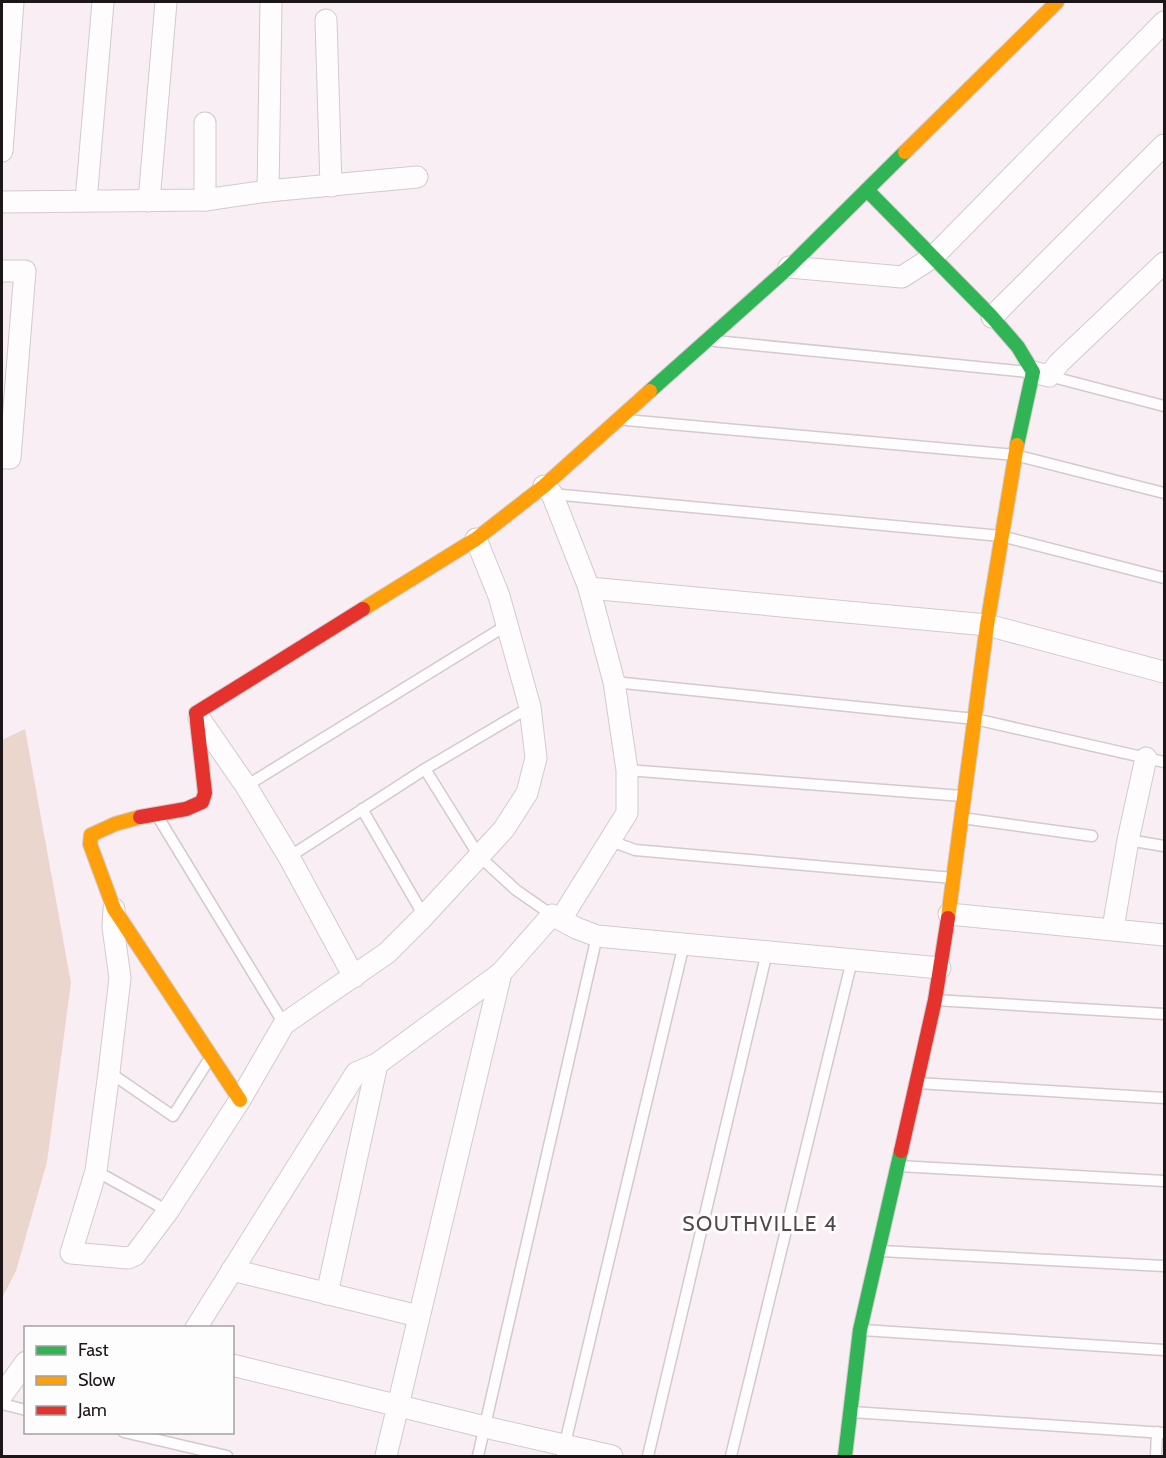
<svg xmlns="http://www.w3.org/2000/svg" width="1166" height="1458" viewBox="0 0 1166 1458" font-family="Cabin,sans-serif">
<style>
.green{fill:#ebd6cd}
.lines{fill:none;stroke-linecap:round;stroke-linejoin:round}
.lane-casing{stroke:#d2cace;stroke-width:13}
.street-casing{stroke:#d2cace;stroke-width:23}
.fast-casing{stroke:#d2cace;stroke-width:16}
.slow-casing{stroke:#d2cace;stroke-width:16}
.jam-casing{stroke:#d2cace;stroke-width:16}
.lane{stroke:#fefcfd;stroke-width:10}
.street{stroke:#fefcfd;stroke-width:21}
.fast{stroke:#30b455;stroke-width:14}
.slow{stroke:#ff9f0a;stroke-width:14}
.jam{stroke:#e5322d;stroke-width:14}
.labels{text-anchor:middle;stroke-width:6;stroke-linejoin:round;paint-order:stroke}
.neighbourhood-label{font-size:21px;letter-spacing:1.5px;fill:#53464c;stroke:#fdfdfd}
</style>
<rect width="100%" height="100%" fill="#f8eef3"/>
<!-- green -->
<path class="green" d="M25,729L71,983L47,1162L16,1271L2,1298V740Z"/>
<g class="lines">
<!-- lane casing -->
<g class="lane-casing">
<g id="lane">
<path d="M715,341L1028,372"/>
<path d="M1049,376L1164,406"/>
<path d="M626,420L1015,455L1164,493"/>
<path d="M552,494L1001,536L1164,578"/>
<path d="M614,682L975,719L1164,762"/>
<path d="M425,769L479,856L516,890L552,915"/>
<path d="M627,770L962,796"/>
<path d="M246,786L507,625"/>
<path d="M362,809L424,916"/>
<path d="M158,817L284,1024"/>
<path d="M962,818L1092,836"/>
<path d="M1128,840L1164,846"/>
<path d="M611,841L635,850L953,878"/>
<path d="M289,857L425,769L530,707"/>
<path d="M935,1000L1164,1014"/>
<path d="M109,1072L173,1116L210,1058"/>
<path d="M917,1083L1164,1098"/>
<path d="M899,1166L1164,1181"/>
<path d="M96,1171L168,1211"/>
<path d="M881,1251L1164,1266"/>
<path d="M863,1330L1164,1350"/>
<path d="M2,1404L26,1410"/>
<path d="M852,1412L1164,1433"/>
<path d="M124,1432L227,1456"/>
<path d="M478,1456L597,936"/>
<path d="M562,1456L684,944"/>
<path d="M648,1456L767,952"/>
<path d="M731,1456L852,960"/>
<path d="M1156,1456L1157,1432"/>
</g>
</g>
<!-- street casing -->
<g class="street-casing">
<g id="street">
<path d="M326,20L331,186"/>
<path d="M2,151L13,2"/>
<path d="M268,191L271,2"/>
<path d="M205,200V123"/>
<path d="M86,201L103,2"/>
<path d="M149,201L166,2"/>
<path d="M2,202L205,200L268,191L417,177"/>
<path d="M789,267L902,277L933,257L1164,22"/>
<path d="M2,271H25L10,458H2"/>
<path d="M992,317L1164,145"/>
<path d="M1033,372L1049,376L1059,363L1164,263"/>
<path d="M544,486L552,494L589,588L614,682L627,770V813L561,919"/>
<path d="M589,588L987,625L1164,672"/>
<path d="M199,718L246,786L289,857L354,977"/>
<path d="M114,909L113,927L120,978L109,1072L96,1171L71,1253L128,1258L135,1255L168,1211L240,1100L284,1024L387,953L424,916L504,829L527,793L536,758L530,707L499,596L476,539"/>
<path d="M949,914L1164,935"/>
<path d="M1113,928L1128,840L1146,758"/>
<path d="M232,1270L418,1316"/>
<path d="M327,1294L377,1064"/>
<path d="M196,1328L356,1073L377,1064L501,973"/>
<path d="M232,1365L485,1427L612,1456"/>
<path d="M2,1395L26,1362"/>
<path d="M386,1456L501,973L552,915L576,928L597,936L940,968"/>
</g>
</g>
<!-- fast casing -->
<g class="fast-casing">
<g id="fast">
<path d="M867,190L992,317L1018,347L1033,372L1017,445"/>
<path d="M650,391L789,267L905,152"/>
<path d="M845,1456L860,1330L901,1151"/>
</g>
</g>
<!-- slow casing -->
<g class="slow-casing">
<g id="slow">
<path d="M905,152L1057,2"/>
<path d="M363,609L476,539L544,486L650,391"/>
<path d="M140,817L115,824L91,835L90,844L114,909L240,1100"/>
<path d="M948,918L987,625L1017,445"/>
</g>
</g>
<!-- jam casing -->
<g class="jam-casing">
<g id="jam">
<path d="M140,817L186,809L202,802L205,793L196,713L363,609"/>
<path d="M901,1151L935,1000L948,918"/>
</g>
</g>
<!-- lane -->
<use href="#lane" class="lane"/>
<!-- street -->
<use href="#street" class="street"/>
<!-- fast -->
<use href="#fast" class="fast"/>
<!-- slow -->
<use href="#slow" class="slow"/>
<!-- jam -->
<use href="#jam" class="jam"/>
</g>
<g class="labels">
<!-- neighbourhood labels -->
<g class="neighbourhood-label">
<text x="760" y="1231">SOUTHVILLE 4</text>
</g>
</g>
<!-- border -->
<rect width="1166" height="1458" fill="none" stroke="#1c1619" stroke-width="6"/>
<!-- legend -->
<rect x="24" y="1326" width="210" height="108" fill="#fdfdfd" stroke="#a3a1a2" stroke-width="1.5"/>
<rect x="36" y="1346" width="30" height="9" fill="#30b455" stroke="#a3a1a2" stroke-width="1.5"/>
<text x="78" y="1356" font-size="18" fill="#1c1619">Fast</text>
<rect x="36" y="1376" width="30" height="9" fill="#ff9f0a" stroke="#a3a1a2" stroke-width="1.5"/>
<text x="78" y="1386" font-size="18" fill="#1c1619">Slow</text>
<rect x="36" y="1406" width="30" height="9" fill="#e5322d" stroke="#a3a1a2" stroke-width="1.5"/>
<text x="78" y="1416" font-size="18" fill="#1c1619">Jam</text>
</svg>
